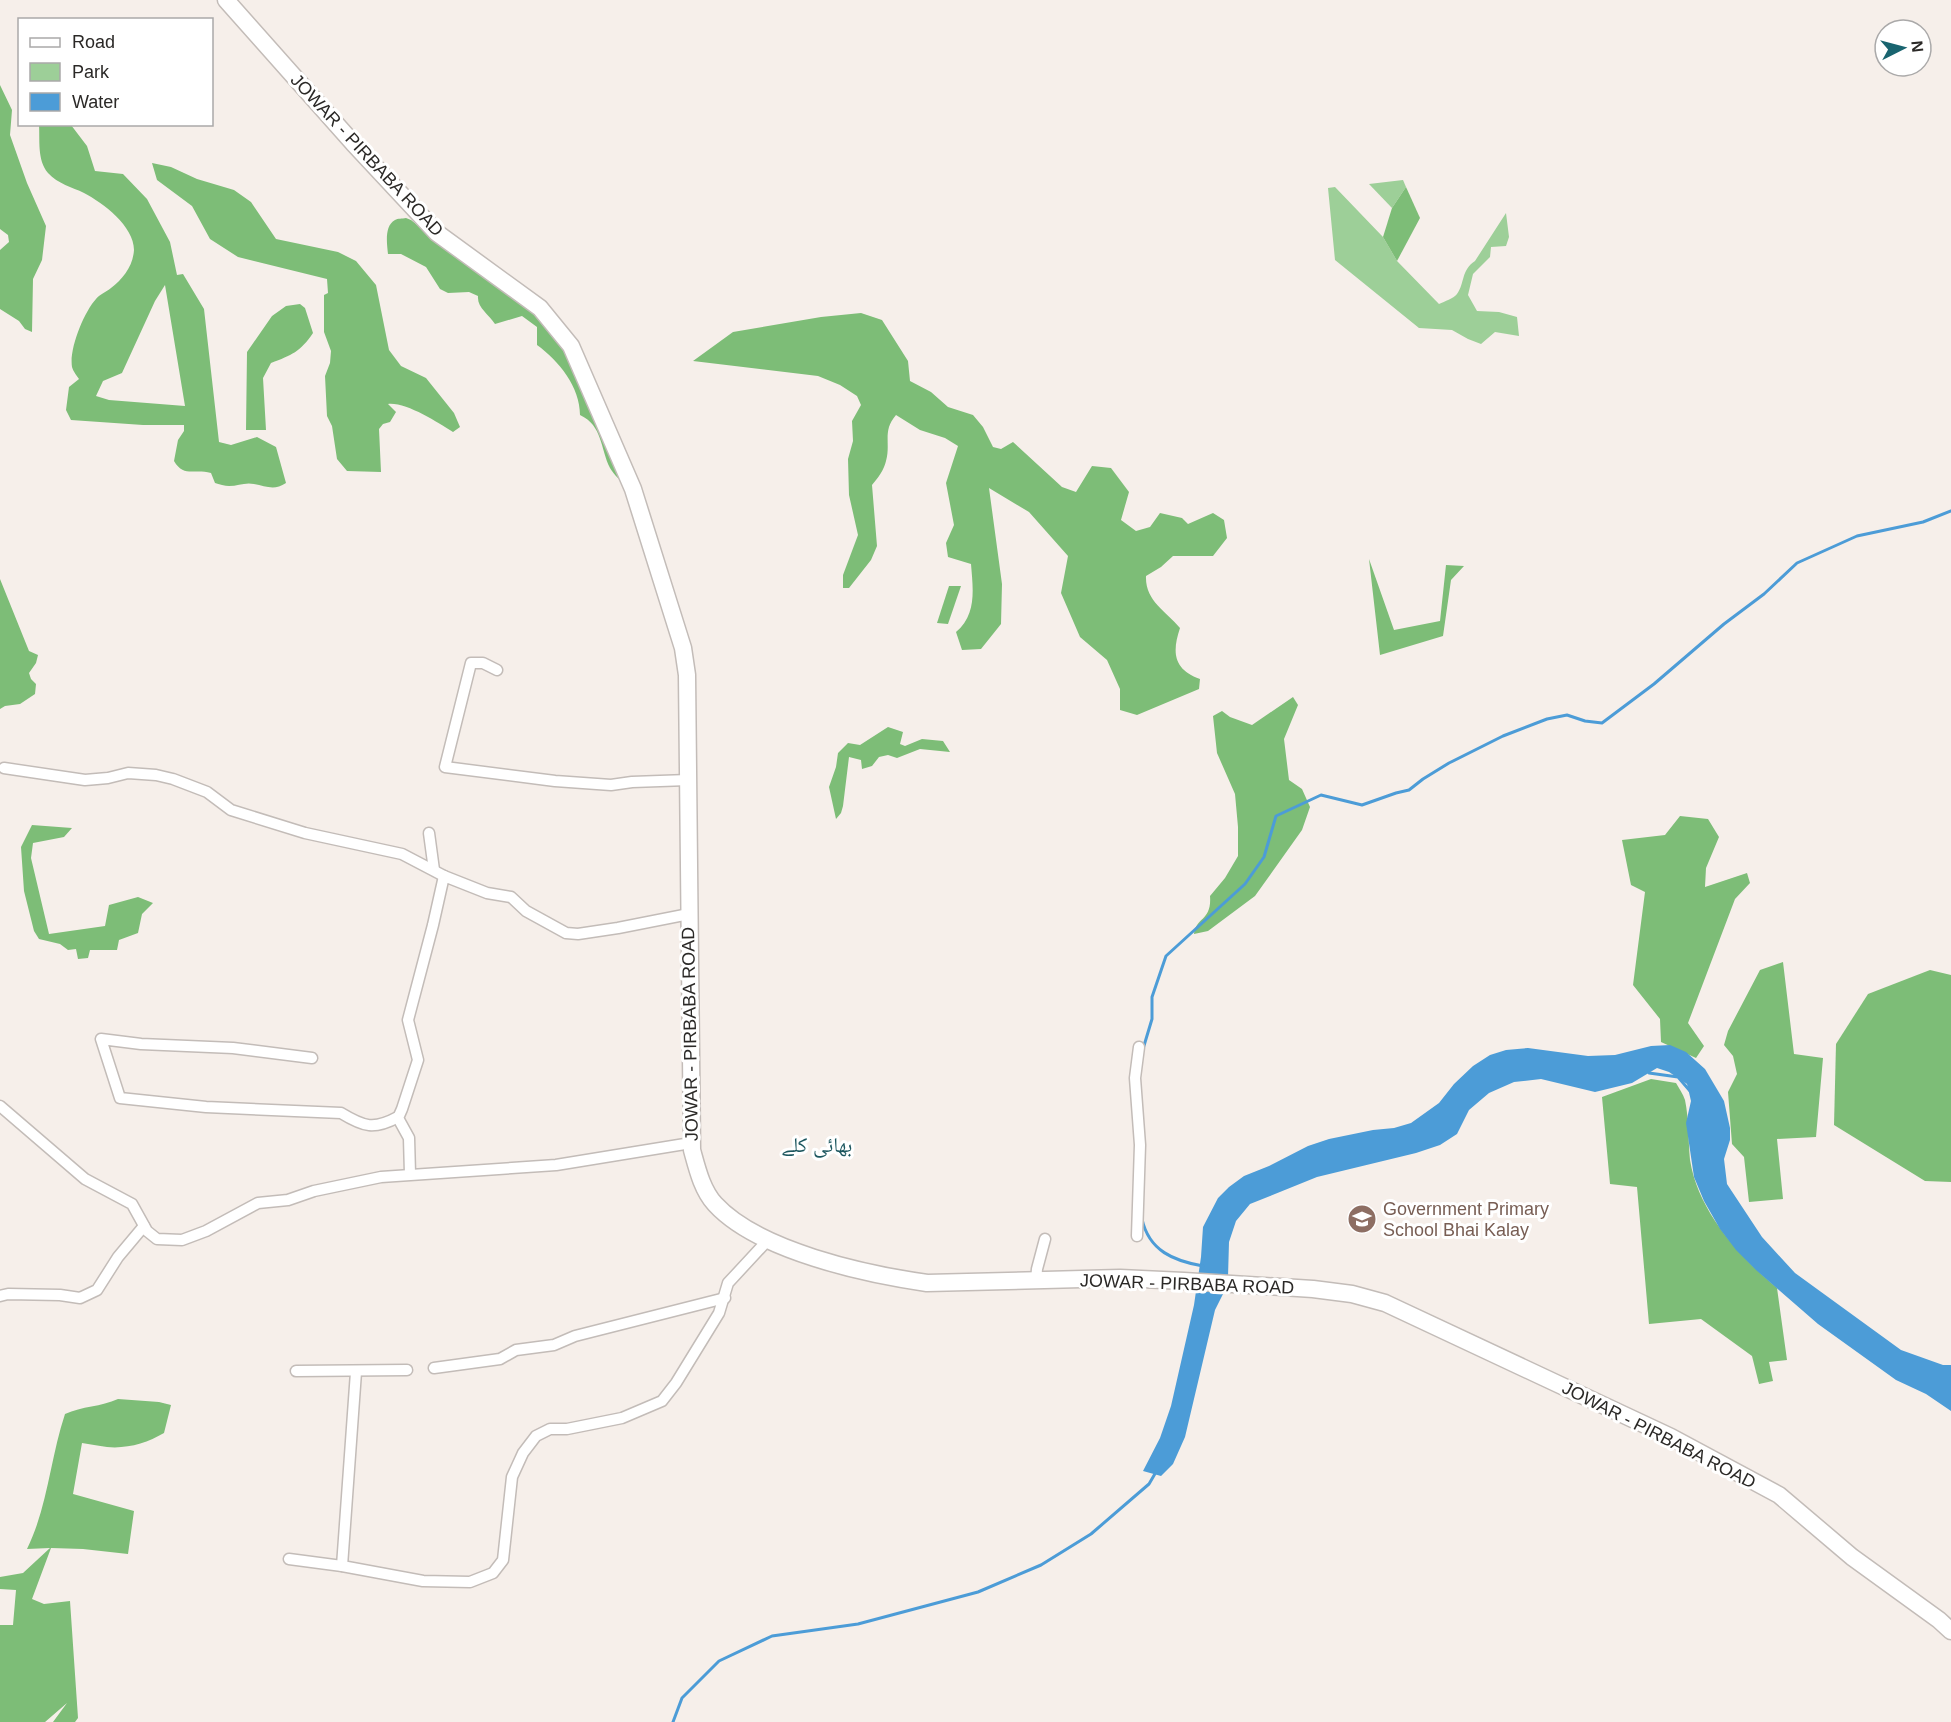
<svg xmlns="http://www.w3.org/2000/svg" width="1951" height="1722" viewBox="0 0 1951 1722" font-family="Arial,'Noto Naskh Arabic',sans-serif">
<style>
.green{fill:#9dcf98}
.forest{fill:#7dbd77;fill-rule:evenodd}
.water{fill:#4c9cd7}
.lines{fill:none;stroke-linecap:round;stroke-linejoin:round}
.stream{stroke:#4c9cd7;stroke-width:3}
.street-casing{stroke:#c3bcb8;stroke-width:13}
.secondary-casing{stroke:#c3bcb8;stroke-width:19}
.street{stroke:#fff;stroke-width:10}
.secondary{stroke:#fff;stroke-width:16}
.labels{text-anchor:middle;stroke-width:6;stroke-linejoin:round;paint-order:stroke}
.street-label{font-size:18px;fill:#2b2927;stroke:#fff}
.education-label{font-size:18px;fill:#785e54;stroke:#fff;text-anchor:start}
.quarter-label{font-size:21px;fill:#1c565e;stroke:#fff}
</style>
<rect width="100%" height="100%" fill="#f6efea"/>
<!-- green -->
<g class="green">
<path d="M1403,180L1406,187L1392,208L1369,184Z"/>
<path d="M1335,187L1383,237L1397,261L1439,304C1445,301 1453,299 1457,294C1465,283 1461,270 1475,261L1506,213L1509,237L1506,246L1491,247L1490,257L1473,274L1468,295L1477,311L1499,312L1517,317L1519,336L1495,332L1481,344L1468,339L1452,330L1419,328L1335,260L1328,188Z"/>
</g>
<!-- forest -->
<g class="forest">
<path d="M0,85L12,110L10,135L27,183L46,226L42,260L33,279L32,332L25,329L19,321L0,309V250L9,242L8,235L0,229Z"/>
<path d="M39,125H71L87,146L95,171L123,174L147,199L170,242L177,275L183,274L204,309L219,442L231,445L257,437L276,447L286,483C274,491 266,486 254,484C245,482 238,486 229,486C225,486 219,484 215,483L211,473C194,468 184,478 174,461L178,440L184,431V425H143L71,420L66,410L69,387L79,379C77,376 73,371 72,367C69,349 84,312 96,299C100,294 106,292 111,288C123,279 133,266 134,250C134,226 103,203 84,193C72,187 58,184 48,173C37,160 40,140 39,125ZM165,285L185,406L109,400L96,396L103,381L122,373L155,301Z"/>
<path d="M152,163L171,167L197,179L234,190L251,202L276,239L338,252L356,261L376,285L389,350L401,366L426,378L454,413L460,427L453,432C437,422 406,402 388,404L396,412L390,422L383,424L379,429L381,472L347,471L337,459L332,426L327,416L325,376L330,363L331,351L324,332V295L328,293L327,279L238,257L210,239L192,206L157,180Z"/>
<path d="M1406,187L1420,218L1397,261L1383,237L1392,208Z"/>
<path d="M406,218L411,220L464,263L496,282L544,321L562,342L626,486C621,481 614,475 610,468C600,448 603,426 580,415C580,387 559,361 537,345V327L522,316L495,324C489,314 477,308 478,296L469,292L448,293L440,289L426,267L401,254H388C387,244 384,226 395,220C398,218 402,219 406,218Z"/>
<path d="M300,304L305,308L313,333C300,352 292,355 271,363L263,378L266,430H246L247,352L272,316L286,306Z"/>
<path d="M861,313L882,320L908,361L910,381L931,392L948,407L973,415L983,427L993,447L1001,449L1013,442L1062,487L1076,492L1092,466L1111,468L1129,492L1121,520L1136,531L1150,527L1160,513L1182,518L1188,524L1213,513L1224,520L1227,538L1213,556H1173L1161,567L1146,576C1145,601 1166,611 1180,628C1172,652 1173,669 1200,679L1199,689L1137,715L1120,710V689L1107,660L1080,637L1061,593L1068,556L1029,512L989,488L1002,584L1001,624L981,649L962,650L956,632C977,614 973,589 971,564L948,557L946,543L954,525L946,483L958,446L945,438L920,430L896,415C882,431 891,443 886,461C884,470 878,478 872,485L877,546L871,560L849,588H843V575L858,535L849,495L848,459L853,441L852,421L861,405L857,396L840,385L818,376L693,361L733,332L821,317Z"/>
<path d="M1369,559L1394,630L1440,621L1446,565L1464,566L1451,580L1443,636L1380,655Z"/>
<path d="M0,579L29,651L38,655L36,663L29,673L31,679L36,684L35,694L20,704L5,706L0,709Z"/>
<path d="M949,586H961L948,624L937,623Z"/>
<path d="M1293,697L1298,705L1284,739L1289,780L1302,789L1310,807L1302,830L1255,896L1208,931L1194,934C1196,917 1212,921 1210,896L1225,878L1238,856V827L1235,794L1217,753L1213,716L1222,711L1230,717L1252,725Z"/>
<path d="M888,727L903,732L900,744L905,746L922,739L943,741L950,752L920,749L897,758L888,755L879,757L872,766L862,769L861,760L849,757L843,806L841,813L836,819L829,787L836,767L838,753L848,743L860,745Z"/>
<path d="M1680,816L1708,819L1719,837L1706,868L1705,887L1747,873L1750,883L1735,899L1688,1023L1704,1046L1696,1058L1661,1042L1660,1019L1633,985L1645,892L1631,885L1622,840L1665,835Z"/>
<path d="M32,825L72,828L64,837L33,843L31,858L49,934L105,926L109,905L138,897L153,903L142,914L138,933L119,940L117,950H90L88,958L78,959L76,949L68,950L60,944L39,939L34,931L24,891L21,847Z"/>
<path d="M1783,962L1794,1054L1823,1058L1816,1137L1777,1139L1783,1199L1749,1202L1744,1157L1732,1144L1728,1092L1737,1074L1733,1056L1724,1045L1728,1031L1760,970Z"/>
<path d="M1930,970L1951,975V1182L1925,1181L1834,1125L1836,1044L1868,994Z"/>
<path d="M1651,1079L1676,1083C1679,1088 1683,1094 1685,1100C1689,1119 1688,1140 1690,1160C1698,1211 1739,1256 1777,1288L1787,1360L1769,1362L1773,1381L1759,1384L1752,1356L1701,1319L1649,1324L1637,1187L1610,1184L1602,1097Z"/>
<path d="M118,1399L159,1402L171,1405L164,1433C147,1443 127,1449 107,1447C98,1446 90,1444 82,1443L73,1494L134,1511L128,1554L83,1549L51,1548L32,1599L44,1604L70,1601L78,1718L75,1722H53L67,1703L45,1722H0V1625H13L16,1590L0,1589V1577L23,1573L50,1548L27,1549C48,1506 50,1459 65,1414C82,1406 101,1407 118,1399Z"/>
</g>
<!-- water -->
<path class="water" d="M1670,1045L1686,1052L1705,1069L1724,1101L1730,1128V1140L1724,1159L1727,1184L1762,1237L1795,1273L1901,1350L1943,1365H1951V1411L1926,1394L1896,1380L1818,1324L1756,1270L1736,1250L1720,1229L1704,1201L1694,1177L1686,1123L1691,1101L1687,1084L1669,1072L1657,1068L1632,1083L1595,1092L1541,1079L1514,1082L1489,1093L1469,1110L1457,1134L1440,1145L1416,1153L1317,1177L1250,1204L1236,1221L1229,1242L1228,1277L1223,1294L1215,1310L1185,1437L1173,1464L1161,1476L1143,1471L1160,1438L1171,1406L1194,1305L1201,1257L1203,1227L1218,1198L1229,1187L1244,1176L1269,1166L1308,1146L1329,1139L1373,1130L1394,1128L1411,1123L1439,1103L1454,1084L1473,1066L1490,1055L1506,1050L1528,1048L1588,1056L1615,1055L1651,1046Z"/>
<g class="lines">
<!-- stream -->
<g class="stream">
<path d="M1143,1049L1152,1019V997L1166,956L1245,884L1264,857L1276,816L1321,795L1362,805L1396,793L1409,790L1423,779L1449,763L1503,736L1547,719L1567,715L1585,721L1602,723L1654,684L1724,624L1764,594L1797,563L1857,536L1923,522L1951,511"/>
<path d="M1649,1073L1678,1077L1690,1091"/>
<path d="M1142,1219C1149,1251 1174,1261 1203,1266"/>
<path d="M673,1722L682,1698L719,1661L772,1636L858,1624L978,1592L1041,1565L1091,1534L1149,1484L1156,1472"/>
</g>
<!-- street casing -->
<g class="street-casing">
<g id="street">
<path d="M497,670L483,663H471L445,767L555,781L611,785L632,782L688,780"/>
<path d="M4,768L85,780L108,778L128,773L156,775L173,779L207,792L231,810L305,833L402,854L444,876"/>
<path d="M429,833L434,870"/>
<path d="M312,1058L233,1048L141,1044L101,1039L120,1098L206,1107L341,1113C364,1127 374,1130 398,1117"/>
<path d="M0,1106L85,1179L132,1204L147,1231L157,1239L182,1240L206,1231L258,1203L288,1200L314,1191L381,1177L556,1165L691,1143"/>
<path d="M410,1174L409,1138L398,1118L402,1109L418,1060L408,1020L433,925L444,876L487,893L511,897L526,911L566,933L578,934L618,928L689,914"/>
<path d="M1137,1236L1140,1145L1135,1078L1139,1047"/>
<path d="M1036,1281L1037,1269L1045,1239"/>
<path d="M0,1296L8,1294L60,1295L80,1298L97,1290L118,1257L144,1226"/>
<path d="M434,1368L500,1359L516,1350L554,1345L575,1336L725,1298"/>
<path d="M296,1371L407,1370"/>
<path d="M289,1559L342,1566L423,1581L470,1582L493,1573L503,1560L512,1477L523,1453L536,1436L550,1429H567L622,1418L662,1401L676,1383L719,1313L728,1283L767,1241"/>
<path d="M342,1566L356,1372"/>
</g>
</g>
<!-- secondary casing -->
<g class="secondary-casing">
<path id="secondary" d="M226,0L353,143L437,233L540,308L571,346L633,489L683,648L687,675L692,1150C697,1168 702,1190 715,1204C758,1251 865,1274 927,1283L1120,1278L1184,1281L1313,1289L1352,1294L1385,1303L1671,1437L1779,1495L1852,1557L1939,1620L1951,1631"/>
</g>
<!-- street -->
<use href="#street" class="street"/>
<!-- secondary -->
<use href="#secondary" class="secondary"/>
</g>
<!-- icons -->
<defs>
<g id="school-disc" transform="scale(1.5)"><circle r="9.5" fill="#8d6e63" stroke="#fff"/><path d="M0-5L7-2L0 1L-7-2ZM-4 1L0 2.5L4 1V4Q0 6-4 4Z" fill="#fff"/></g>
</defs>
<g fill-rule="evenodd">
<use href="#school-disc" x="1362" y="1219"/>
</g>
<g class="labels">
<!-- street labels -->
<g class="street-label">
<text transform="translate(367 155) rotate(47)" y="6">JOWAR - PIRBABA ROAD</text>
<text transform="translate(690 1034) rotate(-91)" y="6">JOWAR - PIRBABA ROAD</text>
<text transform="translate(1187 1284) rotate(2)" y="6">JOWAR - PIRBABA ROAD</text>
<text transform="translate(1659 1435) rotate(27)" y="6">JOWAR - PIRBABA ROAD</text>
</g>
<!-- education labels -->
<g class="education-label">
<text x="1383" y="1215">Government Primary<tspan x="1383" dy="21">School Bhai Kalay</tspan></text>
</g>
<!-- quarter labels -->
<g class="quarter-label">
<text x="817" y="1152">بھائی كلے</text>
</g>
</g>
<!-- legend -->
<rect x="18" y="18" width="195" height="108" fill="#ffffff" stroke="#aaa9a9" stroke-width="1.5"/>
<rect x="30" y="38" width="30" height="9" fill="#ffffff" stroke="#aaa9a9" stroke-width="1.5"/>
<text x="72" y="48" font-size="18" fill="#2b2927">Road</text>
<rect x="30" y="63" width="30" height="18" fill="#9dcf98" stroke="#aaa9a9" stroke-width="1.5"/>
<text x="72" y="78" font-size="18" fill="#2b2927">Park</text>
<rect x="30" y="93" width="30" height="18" fill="#4c9cd7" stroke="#aaa9a9" stroke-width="1.5"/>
<text x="72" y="108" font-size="18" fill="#2b2927">Water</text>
<!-- north arrow -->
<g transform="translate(1903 48) rotate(84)"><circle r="28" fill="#ffffff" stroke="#aaa9a9" stroke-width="1.5"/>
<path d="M0-4.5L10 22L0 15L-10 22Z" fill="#19646f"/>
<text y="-9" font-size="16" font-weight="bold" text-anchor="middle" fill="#2b2927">N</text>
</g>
</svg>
